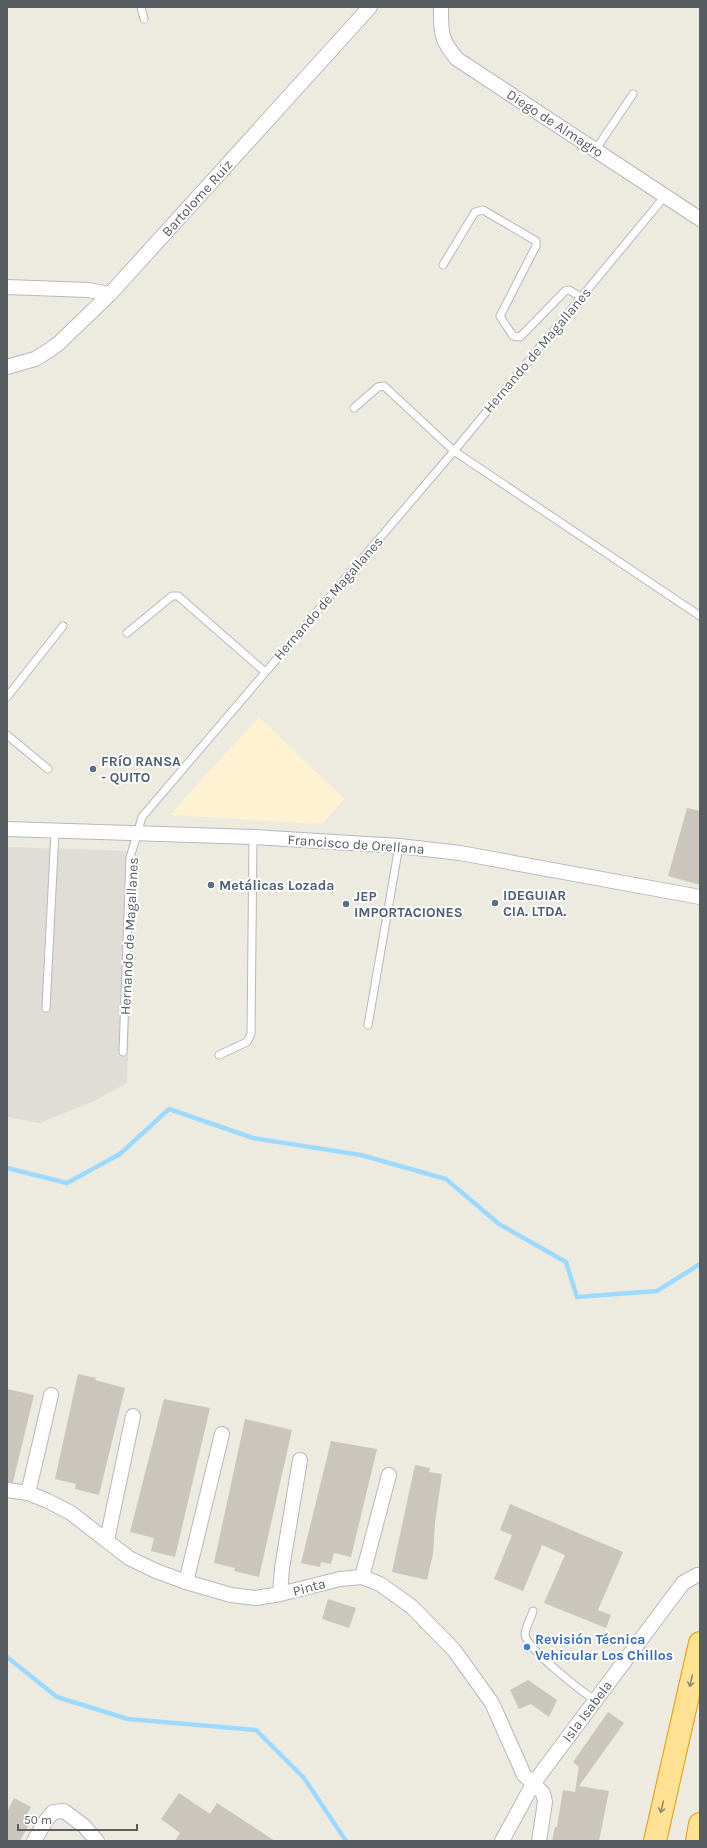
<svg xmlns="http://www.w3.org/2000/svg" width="707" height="1848" viewBox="0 0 707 1848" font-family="Karla,sans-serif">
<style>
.commercial{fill:#fff2d3}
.industrial{fill:#e0ddd7}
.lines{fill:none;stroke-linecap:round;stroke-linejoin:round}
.stream{stroke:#9edaff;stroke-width:4.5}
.building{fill:#cac6be}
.service-casing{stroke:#b5b9be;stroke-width:9}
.minor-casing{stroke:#b5b9be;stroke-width:16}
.trunk-casing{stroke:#ed9600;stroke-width:24}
.service{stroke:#fff;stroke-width:7}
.minor{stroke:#fff;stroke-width:14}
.trunk{stroke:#ffe294;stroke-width:22}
.oneway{stroke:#928c74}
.service-dot{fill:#5c6f8a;stroke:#fff;stroke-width:1.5}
.shop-dot{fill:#3f7fe0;stroke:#fff;stroke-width:1.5}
.labels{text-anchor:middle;stroke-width:4;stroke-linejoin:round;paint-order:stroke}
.street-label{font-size:14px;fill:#585d62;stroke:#fff}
.service-label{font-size:14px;font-weight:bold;fill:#4e5e75;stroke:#fff;text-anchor:start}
.shop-label{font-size:14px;font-weight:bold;fill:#366cbe;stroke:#fff;text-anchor:start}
</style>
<rect width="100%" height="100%" fill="#edeadf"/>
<!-- commercial -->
<path class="commercial" d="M259,717L344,799L322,824L170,815Z"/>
<!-- industrial -->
<path class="industrial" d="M7,847L135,851L127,1083L94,1101L40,1123L7,1117Z"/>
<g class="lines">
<!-- stream -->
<g class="stream">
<path d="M7,1168L67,1183L120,1154L169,1109L253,1138L361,1155L446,1179L499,1224L566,1262L577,1297L657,1291L700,1264"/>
<path d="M7,1657L57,1697L128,1719L256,1730L304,1778L346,1841"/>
</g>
</g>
<!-- building -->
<g class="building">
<path d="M687,808L700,811V885L668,876Z"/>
<path d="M78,1374L96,1378L95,1380L125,1388L99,1495L75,1489L76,1484L55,1479Z"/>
<path d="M7,1389L34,1395L13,1482H7Z"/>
<path d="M164,1399L210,1408L175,1557L151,1551L154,1538L130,1532Z"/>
<path d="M245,1419L292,1430L259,1577L234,1571L235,1568L214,1563Z"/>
<path d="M331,1441L377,1449L351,1557L334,1553L331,1564L321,1562L320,1567L301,1563Z"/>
<path d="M415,1465L430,1468L429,1472L442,1474L435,1523L433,1554L427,1580L392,1572Z"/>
<path d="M510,1504L623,1552L598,1610L611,1615L606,1628L544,1603L565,1555L542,1545L523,1591L494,1579L512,1535L500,1530Z"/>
<path d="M328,1599L356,1608L349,1628L322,1619Z"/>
<path d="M528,1680L557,1700L549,1717L531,1704L519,1709L510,1690Z"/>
<path d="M608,1712L624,1723L579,1786L609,1791L599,1841H552L555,1827H557L563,1790L575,1792L579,1767L573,1762Z"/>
<path d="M179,1793L210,1814L217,1803L275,1841H175L180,1833L161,1819Z"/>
<path d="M14,1798L31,1807L27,1814L33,1817L20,1841H7V1812Z"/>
</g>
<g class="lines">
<!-- service casing -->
<g class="service-casing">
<g id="service">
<path d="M141,7L144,19"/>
<path d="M596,149L633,94"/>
<path d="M443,265L475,212L483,210L536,241V246L500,316L513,336L520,337L565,291L569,290L581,297"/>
<path d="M354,408L378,387L384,386L454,451L700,616"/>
<path d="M127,633L172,596H178L265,672"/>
<path d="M7,697L63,626"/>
<path d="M7,735L48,769"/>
<path d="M46,1008L55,831"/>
<path d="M368,1025L399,846"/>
<path d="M123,1052L130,858L142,817L454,451L665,196"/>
<path d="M219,1055L247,1042L251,1034L253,837"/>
<path d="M533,1611C531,1618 525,1628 525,1635C527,1649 581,1691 595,1700"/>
</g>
</g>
<!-- minor casing -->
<g class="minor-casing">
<g id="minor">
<path d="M441,7C441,32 440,39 457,59L700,219"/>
<path d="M7,287L88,290L110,294"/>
<path d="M7,367L35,359L48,351L59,343L110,294L370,7"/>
<path d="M7,829L253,837L399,846L460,853L700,897"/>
<path d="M7,1490L28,1493L48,1501L71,1513L129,1558L156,1571L186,1582L231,1595L256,1598L280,1594L340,1579L362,1577L380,1584L412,1607L454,1650L492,1703L524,1775L543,1793L545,1802L539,1841"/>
<path d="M28,1493L51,1395"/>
<path d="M107,1540L133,1416"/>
<path d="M362,1577L389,1475"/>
<path d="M186,1582L222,1434"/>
<path d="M280,1594L282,1568L300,1460"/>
<path d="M34,1841L45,1822L53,1812L64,1811L84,1826L97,1841"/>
<path d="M502,1841L533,1784L683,1583L697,1575H700"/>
</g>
</g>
<!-- trunk casing -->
<g class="trunk-casing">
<g id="trunk">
<path d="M655,1841L700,1643"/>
<path d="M697,1841L700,1824"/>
</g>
</g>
<!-- service -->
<use href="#service" class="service"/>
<!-- minor -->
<use href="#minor" class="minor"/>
<!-- trunk -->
<use href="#trunk" class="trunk"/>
</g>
<!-- one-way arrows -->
<defs><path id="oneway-shaft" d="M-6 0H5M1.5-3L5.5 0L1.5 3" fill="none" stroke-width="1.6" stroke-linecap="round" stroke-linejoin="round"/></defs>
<g class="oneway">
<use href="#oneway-shaft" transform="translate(691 1681) rotate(103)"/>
<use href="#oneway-shaft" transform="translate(662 1807) rotate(103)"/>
</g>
<!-- markers -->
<g class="service-dot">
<circle cx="93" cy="769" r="4"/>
<circle cx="211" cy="885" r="4"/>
<circle cx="495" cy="903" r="4"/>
<circle cx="346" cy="904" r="4"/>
</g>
<circle class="shop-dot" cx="527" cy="1647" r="4"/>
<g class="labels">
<!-- street labels -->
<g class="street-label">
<text transform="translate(555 123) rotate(33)" y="5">Diego de Almagro</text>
<text transform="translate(197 198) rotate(-48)" y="5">Bartolome Ruiz</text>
<text transform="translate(537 350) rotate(-50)" y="5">Hernando de Magallanes</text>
<text transform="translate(328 598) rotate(-49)" y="5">Hernando de Magallanes</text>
<text transform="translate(356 844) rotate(4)" y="5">Francisco de Orellana</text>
<text transform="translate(129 936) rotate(-87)" y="5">Hernando de Magallanes</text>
<text transform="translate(309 1587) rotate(-15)" y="5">Pinta</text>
<text transform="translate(587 1711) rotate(-53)" y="5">Isla Isabela</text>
</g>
<!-- service labels -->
<g class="service-label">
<text x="101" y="766">FRíO RANSA<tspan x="101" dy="16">- QUITO</tspan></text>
<text x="219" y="890">Metálicas Lozada</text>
<text x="503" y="900">IDEGUIAR<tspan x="503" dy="16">CIA. LTDA.</tspan></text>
<text x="354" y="901">JEP<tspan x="354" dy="16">IMPORTACIONES</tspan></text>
</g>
<!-- shop labels -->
<g class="shop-label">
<text x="535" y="1644">Revisión Técnica<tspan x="535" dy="16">Vehicular Los Chillos</tspan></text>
</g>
</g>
<!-- border -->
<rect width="707" height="1848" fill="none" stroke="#585d62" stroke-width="16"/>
<!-- scale -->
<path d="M18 1824v6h119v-6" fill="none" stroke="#585d62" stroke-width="2"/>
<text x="24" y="1824" font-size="12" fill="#585d62" stroke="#ffffff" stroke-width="3" paint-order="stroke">50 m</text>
</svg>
